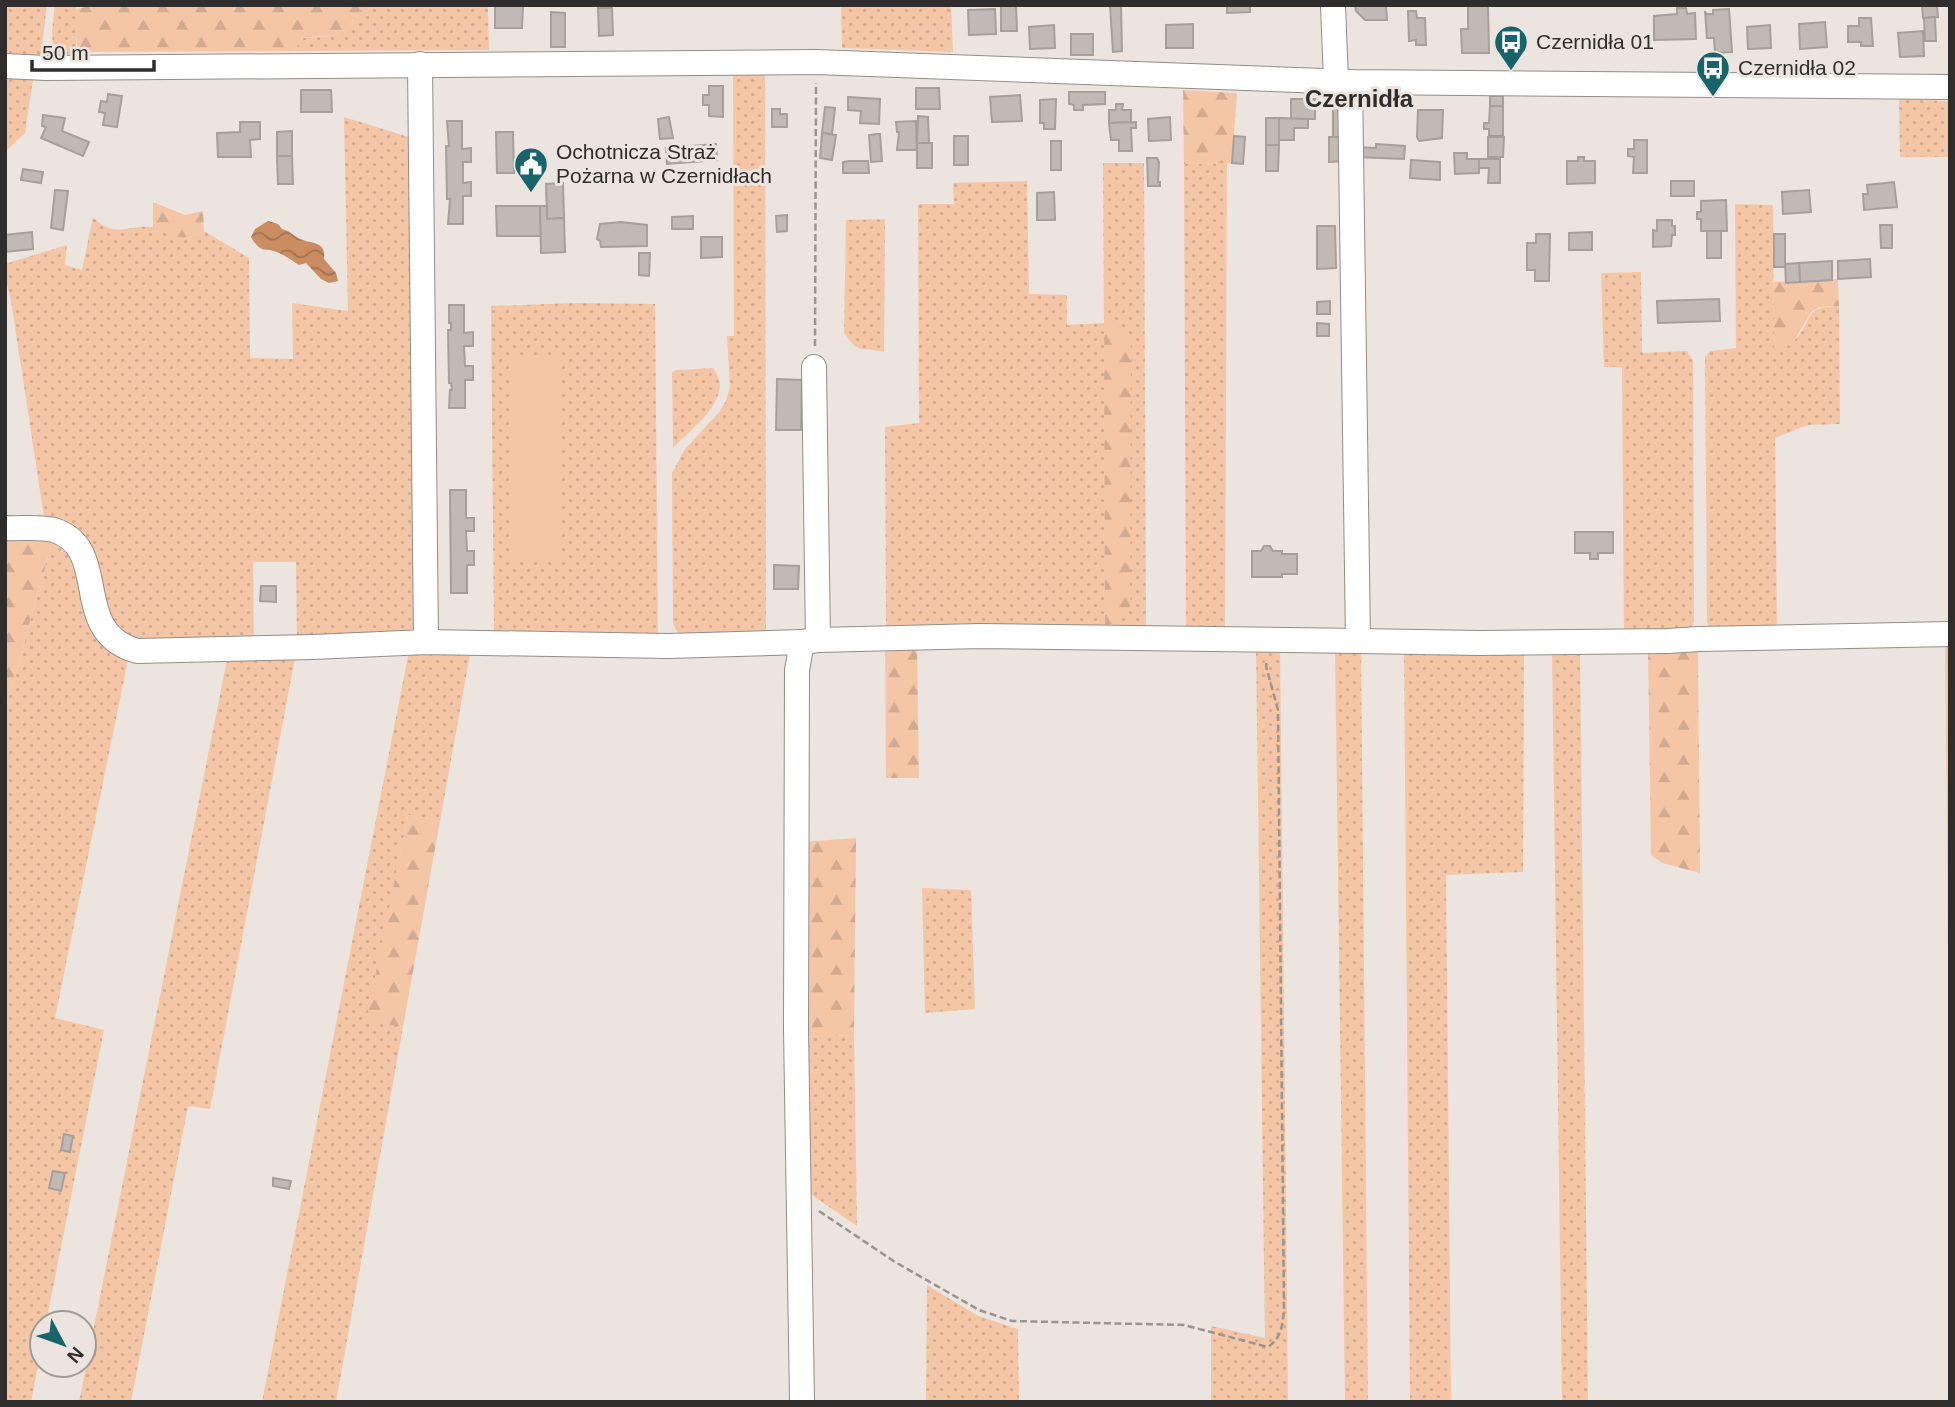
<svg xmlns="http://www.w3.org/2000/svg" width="1955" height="1407" viewBox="0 0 1955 1407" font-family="Arial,sans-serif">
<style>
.grass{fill:url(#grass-dots)}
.forest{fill:url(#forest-firs)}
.pitch{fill:#f5c6a6}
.water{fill:url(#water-waves)}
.building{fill:#c0b9b4;stroke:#a69f9b;stroke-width:2}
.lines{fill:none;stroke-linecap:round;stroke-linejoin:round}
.minor-casing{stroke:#938d88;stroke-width:26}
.path{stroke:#999591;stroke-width:2.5;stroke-dasharray:7 3.5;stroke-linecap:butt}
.minor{stroke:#fff;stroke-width:24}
.labels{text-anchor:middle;stroke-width:6;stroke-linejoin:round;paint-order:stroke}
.poi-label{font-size:21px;fill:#302e2c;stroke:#ebe4df;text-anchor:start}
.quarter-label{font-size:24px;font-weight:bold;fill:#302e2c;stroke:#ebe4df}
</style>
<defs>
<pattern id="grass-dots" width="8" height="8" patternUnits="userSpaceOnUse" patternTransform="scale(1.75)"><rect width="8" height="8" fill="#f5c6a6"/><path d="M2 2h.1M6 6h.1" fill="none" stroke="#d2aa8f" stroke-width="1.8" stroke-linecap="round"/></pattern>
<pattern id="forest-firs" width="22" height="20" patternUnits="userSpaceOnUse" patternTransform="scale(1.75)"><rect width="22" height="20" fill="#f5c6a6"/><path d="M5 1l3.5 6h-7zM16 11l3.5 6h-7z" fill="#d2aa8f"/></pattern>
<pattern id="water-waves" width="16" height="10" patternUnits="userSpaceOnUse" patternTransform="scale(1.75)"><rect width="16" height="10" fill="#cb8c61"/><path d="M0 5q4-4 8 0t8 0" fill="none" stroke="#a57350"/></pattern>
</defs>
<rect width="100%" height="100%" fill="#ebe4df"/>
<!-- grass -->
<g class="grass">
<path d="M5,5H47L41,54L36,57L5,56Z"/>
<path d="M55,5H76V57H57L53,54L52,30Z"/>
<path d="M367,5H488L489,50L294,51L302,38C314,37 333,38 343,31C353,25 356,11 367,5Z"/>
<path d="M841,5H951L953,52L842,48Z"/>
<path d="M733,71L765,73L766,637L684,639L676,630L673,623L672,473L685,449L720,411L726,401L730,386L727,336H734Z"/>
<path d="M5,77L33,79L25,133L5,152Z"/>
<path d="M1899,99L1950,101V157H1900Z"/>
<path d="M344,117L415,139L419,636L297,641L296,562H253L254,639L147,648L111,633L83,535L74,524L45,523L11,301L5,276V264L67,245L65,265L82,270L93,217C115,239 125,225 151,227C176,229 175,247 204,231L249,258L250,358L293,359L292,303L348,311Z"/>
<path d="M1103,163H1144L1146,633L886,628L885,427L919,423L918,204H954L953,183L1027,181L1029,294L1067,295V325L1104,323Z"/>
<path d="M1227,163L1225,634L1186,633L1184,164Z"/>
<path d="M1735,204L1773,205L1774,351C1781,348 1790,346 1794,341C1816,319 1799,308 1839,306L1840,424L1808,425L1775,438L1777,633L1713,634L1707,622L1705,357L1710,351L1736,348Z"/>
<path d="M885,219L884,352C861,346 860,356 844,333L846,220Z"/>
<path d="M1641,272L1642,353L1687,351L1693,361L1694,622L1688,633L1624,637L1622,367H1604L1601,273Z"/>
<path d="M574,303L655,304L658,639L494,637L491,306Z"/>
<path d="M713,368C737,397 691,429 673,448L672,373L676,370Z"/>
<path d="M53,539L78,563L128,660L55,1018L104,1030L46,1323H42V1345L31,1402H5V711Z"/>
<path d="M1945,639H1950V962H1948Z"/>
<path d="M1256,645L1280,646L1288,1402H1211V1326L1265,1338Z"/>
<path d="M1404,647L1524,650L1523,872L1446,875L1451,1402H1410Z"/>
<path d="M1335,648H1361L1368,1402H1345Z"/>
<path d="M471,649L440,821L408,815L367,1020L403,1027L336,1402H262L409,651Z"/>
<path d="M1552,650H1580L1588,1402H1562Z"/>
<path d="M296,653L210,1109L188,1106L131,1402H79L228,655Z"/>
<path d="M922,888L971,890L975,1009L925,1013Z"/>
<path d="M854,1035L857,1226L803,1189L804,1037Z"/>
<path d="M927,1285L978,1316L1018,1329L1019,1402H926Z"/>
</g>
<!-- forest -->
<g class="forest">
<path d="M97,5H367C356,11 353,25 343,31C333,38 314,36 302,38L294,51L77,52L75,9Z"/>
<path d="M1183,90L1237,93L1232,163L1184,164Z"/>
<path d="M153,202L185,215L203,211L204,231C183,243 173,236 153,227Z"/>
<path d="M1838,279L1839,306L1820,307L1811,312L1793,343L1774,352V282Z"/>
<path d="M1104,323C1117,324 1124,327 1131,337L1130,611C1123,620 1116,624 1105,625Z"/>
<path d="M5,537L53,539L5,711Z"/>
<path d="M917,643L919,778H886L885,645Z"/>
<path d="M1698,645L1700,873L1662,863L1651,855L1648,649Z"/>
<path d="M408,815L440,821L403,1027L366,1021Z"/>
<path d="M856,838L854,1035L804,1037L802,842Z"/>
</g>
<!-- pitch -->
<path class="pitch" d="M511,357H559L560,559L512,560Z"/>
<!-- water -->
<path class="water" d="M268,221L278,224L282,229C291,231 295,238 303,240C314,244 326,242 324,259L336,273L338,281L329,283L321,279L306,263L299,265C293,261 286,256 279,253C265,246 262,256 251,237L255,229Z"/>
<!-- building -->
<g class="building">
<path d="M495,5H523L522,28H495Z"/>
<path d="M1001,5H1016L1017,31H1001Z"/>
<path d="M1110,5H1121L1122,51L1113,52Z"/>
<path d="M1227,5H1250V12L1227,13Z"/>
<path d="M1355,5H1386L1387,20H1365L1356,11Z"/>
<path d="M1468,5H1488L1489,53H1462L1461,29H1468Z"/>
<path d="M1922,5H1937L1938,17L1923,18Z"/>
<path d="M598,8H612L613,35L599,36Z"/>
<path d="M1677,8H1686L1687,14L1695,13L1696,39L1654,40V16L1677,14Z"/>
<path d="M995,9L996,34L969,35L968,10Z"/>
<path d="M1729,9L1732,52L1715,53L1714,38H1707L1705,11L1706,14H1713V10Z"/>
<path d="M1408,11H1416L1417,18H1425L1426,45H1416V40L1409,41Z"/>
<path d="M551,12L565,13V47H551Z"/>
<path d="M1935,17L1936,41H1925L1924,18Z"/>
<path d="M1859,18H1871L1873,46H1861V42H1848V26H1859Z"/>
<path d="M1825,22L1827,47L1800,49L1799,24Z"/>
<path d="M1193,24V48H1166V25Z"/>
<path d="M1054,25L1055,48L1030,49L1029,27Z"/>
<path d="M1770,25L1771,48L1748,49L1747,27Z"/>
<path d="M1923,31L1924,56L1900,57L1898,33Z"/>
<rect x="1071" y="34" width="22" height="21"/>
<path d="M709,86H723V117L709,116V105H703V95H709Z"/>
<path d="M916,88H939L940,109H916Z"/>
<path d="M301,90H331L332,112H301Z"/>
<path d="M1069,92H1105V104L1083,105V110H1074V105L1069,104Z"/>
<path d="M108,94L122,96L117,127L103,125L105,113L99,112L101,101L107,102Z"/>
<path d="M1020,95L1022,121L992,122L990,97Z"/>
<rect x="1490" y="96" width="13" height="10"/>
<path d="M848,97L880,99L879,124L860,123L861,111L848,110Z"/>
<path d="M1056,99L1055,129H1044V123H1040V100Z"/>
<rect x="1291" y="99" width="24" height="20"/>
<rect x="1333" y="102" width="11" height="35"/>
<path d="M1116,104H1123L1122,110H1131V122L1109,123V110H1116Z"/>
<path d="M1490,106H1503V136H1489V129H1484V123H1489Z"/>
<path d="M825,107L835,108L832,134L822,133Z"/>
<path d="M772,109H780V114H787V127H772Z"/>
<path d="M1418,110H1443L1442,138L1419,141L1417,137Z"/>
<path d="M43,115L65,118L62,131L89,142L83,156L41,138L46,127L42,126Z"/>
<path d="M918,116L928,117L929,143H917Z"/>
<path d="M669,117L673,138L660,139L658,119Z"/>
<path d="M1170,117L1171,140L1149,141L1148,119Z"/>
<rect x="1266" y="118" width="13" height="27"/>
<path d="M1279,118L1308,119V128H1294V140H1279Z"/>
<path d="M447,121H462V149L471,148V162H463V183L471,182V196H463V224H448L450,199H447L446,146H449Z"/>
<path d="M916,121L917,150H897L899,132H897L896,122Z"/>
<path d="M240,122H260V139L250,140L251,157H218L217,133L240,132Z"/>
<path d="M1136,122V128H1131L1132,151H1119V140H1111L1109,123Z"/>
<path d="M292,131V156H277V132Z"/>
<path d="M496,132H513L514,173H497Z"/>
<path d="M822,133L836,135L832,160L820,158Z"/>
<path d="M877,134H880L882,161L871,162L869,135Z"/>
<rect x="954" y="136" width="14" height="29"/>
<path d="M1234,136L1245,137L1243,164L1232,163Z"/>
<path d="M1329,137H1344V161L1329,162Z"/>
<path d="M1488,137H1504L1503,157H1488Z"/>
<path d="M1634,140H1647V173H1633L1634,157L1628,156V149H1634Z"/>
<rect x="1051" y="141" width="10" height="29"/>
<rect x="917" y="143" width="15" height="25"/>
<path d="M716,144L717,160L667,164L666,148Z"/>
<path d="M1376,144L1405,146L1404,159L1356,157L1357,147L1376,148Z"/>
<path d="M1266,145H1279L1278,171H1266Z"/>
<path d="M1454,153H1467V159H1479V173L1455,174Z"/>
<path d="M277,156H292L293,184H278Z"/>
<path d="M1578,157H1584V161H1595V183L1567,184V161H1578Z"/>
<path d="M1147,158H1157L1159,162L1158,182H1160V186H1148Z"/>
<path d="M1479,159H1500V183H1488L1489,168H1479Z"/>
<path d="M1411,160L1440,162V180L1410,178Z"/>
<path d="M849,161H868L869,173H843V162Z"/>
<path d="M23,169L43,172L41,183L21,180Z"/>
<rect x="1671" y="181" width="23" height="15"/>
<path d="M1894,182L1897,207L1864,210L1863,194H1868L1867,185Z"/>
<path d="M563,183L564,218L547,219L546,184Z"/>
<path d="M55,190L68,191L63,230L51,228Z"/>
<path d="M1809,190L1811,212L1783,214L1782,192Z"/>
<path d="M1054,192L1055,220H1037V193Z"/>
<path d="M1726,200L1727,231H1701V219H1697V212H1701V201Z"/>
<path d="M496,206H540L541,236H497Z"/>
<path d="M540,206H547V219L564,218L565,252L541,253Z"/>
<path d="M787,215V231L777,232L776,216Z"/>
<path d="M693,216V229H672V217Z"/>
<path d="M1657,220H1672V226H1675V235H1672L1671,246L1653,247V230L1657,231Z"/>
<path d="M621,222L647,225V246L601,247L600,241L597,239L600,224Z"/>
<path d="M1880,225H1892V248H1881Z"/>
<path d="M1317,226H1335L1336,268L1317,269Z"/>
<rect x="1707" y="231" width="14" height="27"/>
<path d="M32,232L33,249L5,252V235Z"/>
<path d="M1592,232V250H1569V233Z"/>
<path d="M1536,234H1550L1549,281H1535V270H1527V243H1536Z"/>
<rect x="1774" y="234" width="11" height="33"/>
<path d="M701,237H722V257L701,258Z"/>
<path d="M639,253H650L649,276L639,275Z"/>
<path d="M1870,259L1871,277L1838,279V261Z"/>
<path d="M1832,261V280L1800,282L1799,263Z"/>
<path d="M1799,263L1800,282L1786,283L1785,264Z"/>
<path d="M1719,299L1720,321L1658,323L1657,301Z"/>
<path d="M1330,301V314H1317V302Z"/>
<path d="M449,305H464V333L473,332V346H464L465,366H473V380H465V408H449L450,390H452L451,383H449L448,330H451V323H449Z"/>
<path d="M1317,323L1329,324V336H1317Z"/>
<path d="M777,379L802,380L801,430H776Z"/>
<path d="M450,490H466V518H474V531H466L467,551H474V565H467V593H451Z"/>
<path d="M1575,532H1613V553H1598V559H1590V553H1575Z"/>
<path d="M1264,546H1270L1273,551H1282V554H1297V574H1282V577H1252V551H1261Z"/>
<path d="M774,565L799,566L798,589H774Z"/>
<path d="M261,586H276V602L260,601Z"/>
<path d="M64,1134L73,1136L70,1152L61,1150Z"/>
<path d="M53,1171L65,1173L61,1191L49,1188Z"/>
<path d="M273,1178L291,1181L289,1189L273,1186Z"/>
</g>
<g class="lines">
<!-- minor casing -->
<g class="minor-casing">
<g id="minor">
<path d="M1333,5L1336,81"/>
<path d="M420,64L426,642"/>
<path d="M5,66L46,68L816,62L1350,82L1950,87"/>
<path d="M814,367L818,640"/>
<path d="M5,528C20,529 40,526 54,530C113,549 68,632 137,651L313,647L426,642L668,646L802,642"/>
<path d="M1358,641L1480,643L1668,641L1699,639L1950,634"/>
<path d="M802,1402L796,1029L797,670L802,642L818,640L981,636L1358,641L1350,82"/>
</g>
</g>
<!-- path -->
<g class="path">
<path d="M815,346L816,83"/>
<path d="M819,1211L895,1262L979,1310L1012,1321L1184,1325L1268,1347C1282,1337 1282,1326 1284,1310L1278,710L1266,666L1267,660"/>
</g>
<!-- minor -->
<use href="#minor" class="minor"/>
</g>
<!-- icons -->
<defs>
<g id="bus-pin" transform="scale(1.75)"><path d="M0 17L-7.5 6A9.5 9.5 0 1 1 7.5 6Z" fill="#17646c" stroke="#ebe4df"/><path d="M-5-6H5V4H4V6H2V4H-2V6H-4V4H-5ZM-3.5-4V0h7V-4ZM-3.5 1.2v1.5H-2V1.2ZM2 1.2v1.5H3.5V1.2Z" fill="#fff"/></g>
<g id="civic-pin" transform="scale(1.75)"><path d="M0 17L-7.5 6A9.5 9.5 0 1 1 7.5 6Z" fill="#17646c" stroke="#ebe4df"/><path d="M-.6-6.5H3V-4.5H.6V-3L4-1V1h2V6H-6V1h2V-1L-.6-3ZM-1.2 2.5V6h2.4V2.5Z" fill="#fff"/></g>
</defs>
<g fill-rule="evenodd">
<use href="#bus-pin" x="1511" y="42"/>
<use href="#bus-pin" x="1713" y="68"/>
<use href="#civic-pin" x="531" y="164"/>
</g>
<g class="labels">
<!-- poi labels -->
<g class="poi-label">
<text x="1536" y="49">Czernidła 01</text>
<text x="1738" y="75">Czernidła 02</text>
<text x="556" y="159">Ochotnicza Straż<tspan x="556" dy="24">Pożarna w Czernidłach</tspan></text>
</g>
<!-- quarter labels -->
<g class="quarter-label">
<text x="1359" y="107">Czernidła</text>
</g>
</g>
<!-- border -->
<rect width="1955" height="1407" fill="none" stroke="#302e2c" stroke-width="14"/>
<!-- north arrow -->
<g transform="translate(63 1344) rotate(131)"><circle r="33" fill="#ebe4df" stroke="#a09b97" stroke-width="2"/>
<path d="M0-5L12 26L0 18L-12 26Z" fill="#17646c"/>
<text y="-10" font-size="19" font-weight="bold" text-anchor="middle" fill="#302e2c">N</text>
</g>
<!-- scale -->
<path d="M32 60v10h122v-10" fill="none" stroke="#302e2c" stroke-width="3.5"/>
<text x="42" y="60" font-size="21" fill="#302e2c" stroke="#ebe4df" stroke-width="5" paint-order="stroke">50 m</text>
</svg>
